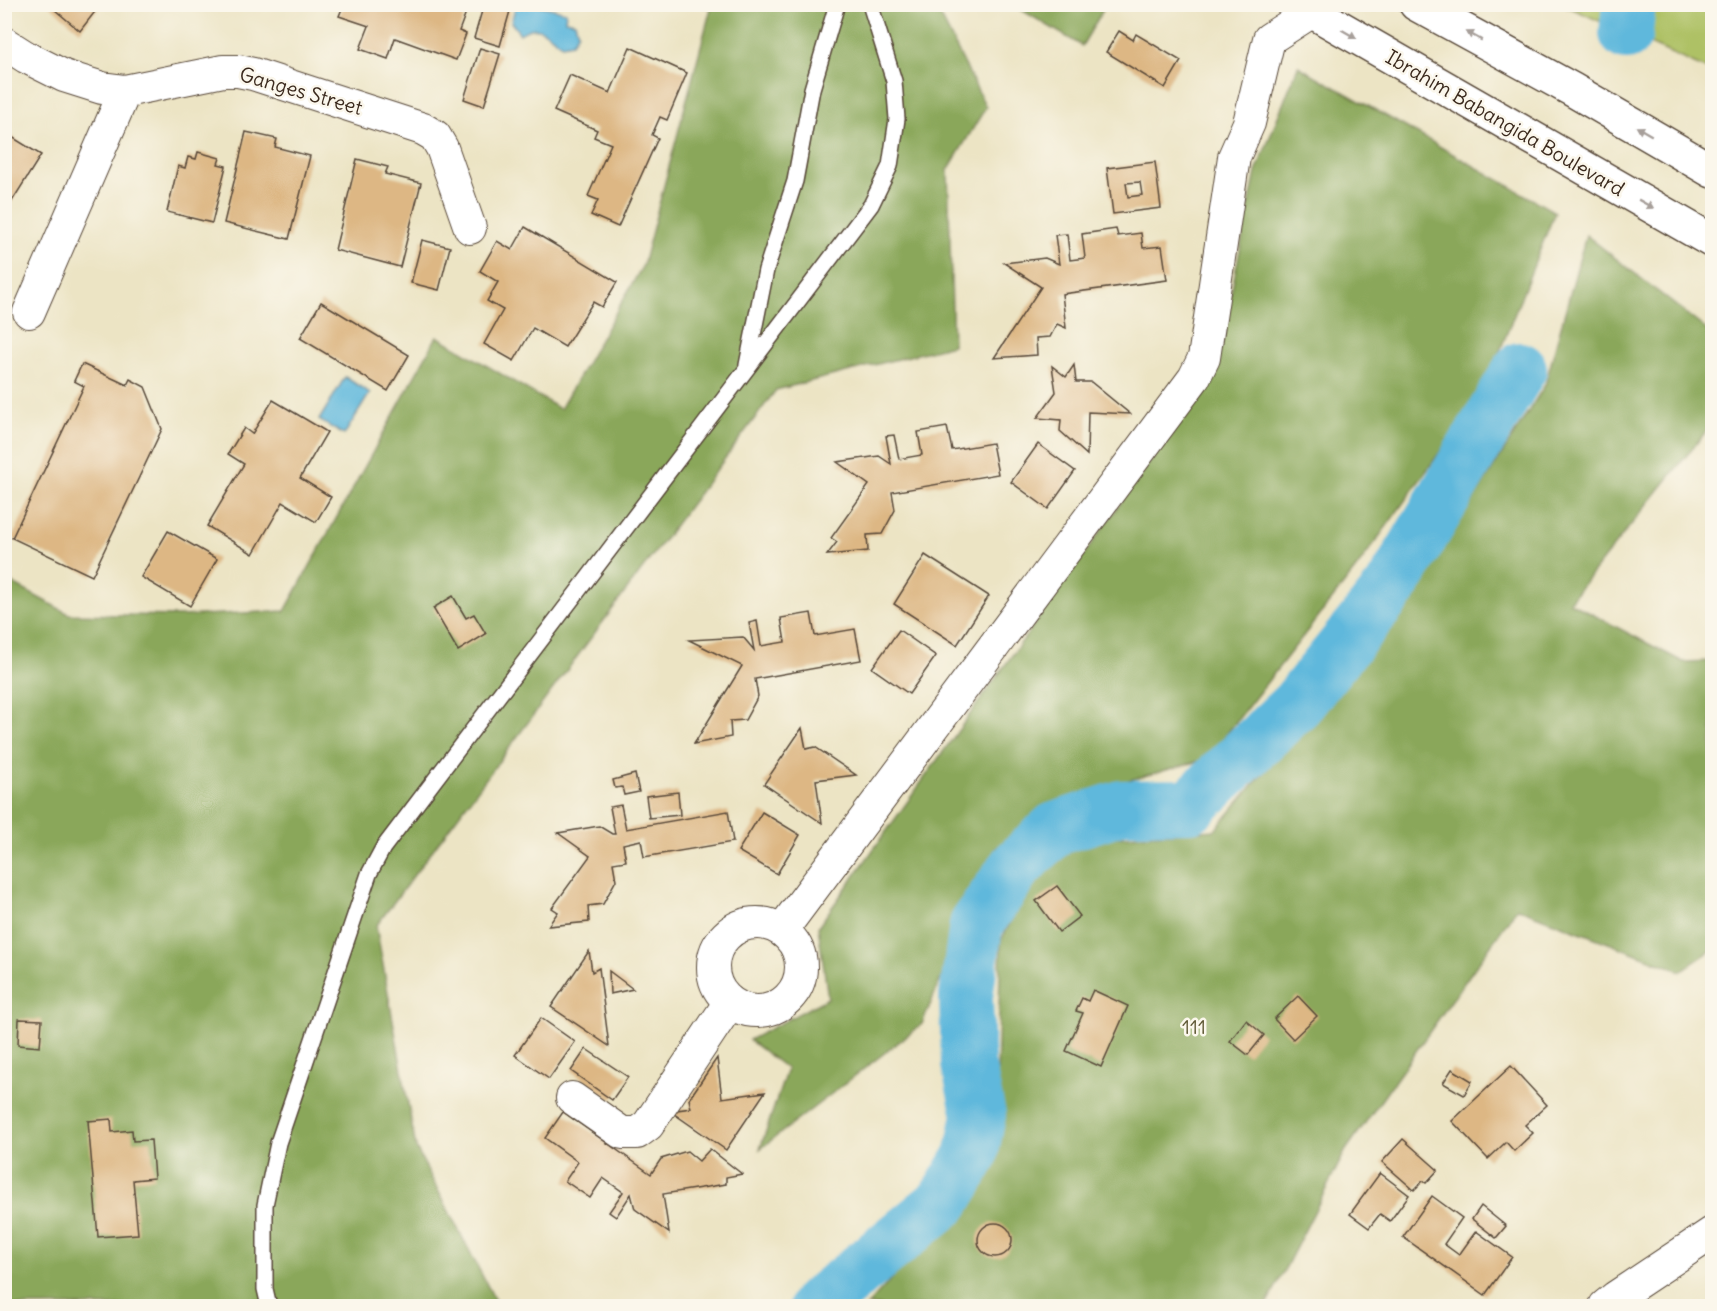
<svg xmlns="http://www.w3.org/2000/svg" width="1717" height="1311" viewBox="0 0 1717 1311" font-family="Delius,sans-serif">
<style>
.green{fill:#aec165;stroke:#747642;stroke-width:1.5}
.forest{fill:#8aa75a;stroke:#62683c;stroke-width:1.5}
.water{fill:#5eb8dc;stroke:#4c717d;stroke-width:1.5}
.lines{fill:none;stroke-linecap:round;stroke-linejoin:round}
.river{stroke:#5eb8dc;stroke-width:54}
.building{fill:#ddb784;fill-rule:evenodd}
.service-casing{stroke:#564637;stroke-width:18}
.minor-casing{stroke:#564637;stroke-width:34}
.tertiary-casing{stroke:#564637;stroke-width:36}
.service{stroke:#fff;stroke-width:15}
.minor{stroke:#fff;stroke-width:32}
.tertiary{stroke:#fff;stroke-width:33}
.oneway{fill:#a79f9a}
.labels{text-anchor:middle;stroke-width:5;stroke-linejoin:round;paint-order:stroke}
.street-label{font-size:20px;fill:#3b2a1e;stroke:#fbf7ec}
.park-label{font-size:20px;fill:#5e5733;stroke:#fbf7ec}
</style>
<rect width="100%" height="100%" fill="#fbf7ec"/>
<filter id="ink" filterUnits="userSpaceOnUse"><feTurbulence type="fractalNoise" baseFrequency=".0167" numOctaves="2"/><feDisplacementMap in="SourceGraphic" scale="12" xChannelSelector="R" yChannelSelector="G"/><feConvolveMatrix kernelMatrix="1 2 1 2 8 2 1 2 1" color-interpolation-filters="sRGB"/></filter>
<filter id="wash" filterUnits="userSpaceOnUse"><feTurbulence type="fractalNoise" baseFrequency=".008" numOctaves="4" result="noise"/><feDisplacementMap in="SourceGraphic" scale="24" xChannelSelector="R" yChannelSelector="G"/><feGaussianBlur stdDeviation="1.35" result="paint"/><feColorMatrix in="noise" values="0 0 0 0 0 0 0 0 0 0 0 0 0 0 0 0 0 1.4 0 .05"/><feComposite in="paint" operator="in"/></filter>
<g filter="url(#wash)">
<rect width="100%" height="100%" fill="#ece4c4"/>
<!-- green -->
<path class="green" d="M1564,5H1712V72Z"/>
<!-- forest -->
<g class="forest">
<path d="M698,5H935L986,107L948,170L953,345L776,390L376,926L416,1148L498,1306H5L4,579L69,614L181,616L285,611L437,336L560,409L643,265L711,8Z"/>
<path d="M1013,5H1106L1082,46Z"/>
<path d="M1298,66L1555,212L1484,391L1358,566L1207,759L1115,784L996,848L922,1024L760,1149L787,1069L749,1040L828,998L818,927L1215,371L1256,172Z"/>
<path d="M1586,235L1712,334V424L1569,602L1683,662L1712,661V950L1681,971L1517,908L1346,1150L1266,1306H867L991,1169L997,1075L1001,940L1039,868L1096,838L1215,830L1413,596L1545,385Z"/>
</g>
<!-- water -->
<g class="water">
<path d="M516,5H538L566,12L565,20L575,22L578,33L572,43L562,45C546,33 539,21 520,34L511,22Z"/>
<path d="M345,377L370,393L344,435L319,420Z"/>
</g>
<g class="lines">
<!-- river -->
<g class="river">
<path d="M1626,33L1629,4"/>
<path d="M816,1306L944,1201L971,1156L979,1115L968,1064L966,997L976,925L1016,866L1055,829L1122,807L1190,806L1297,704L1390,589L1520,369"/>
</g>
</g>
<g id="blocks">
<!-- building -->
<g class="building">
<path d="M48,4H101L80,31Z"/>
<path d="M344,4H438L446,8L447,4H469L459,31L466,34L456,60L395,38L388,59L360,49L369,26L339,16Z"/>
<path d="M484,4H512L500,46L474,38Z"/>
<path d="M1119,31L1133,40L1136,34L1181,61L1165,88L1106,52Z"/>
<path d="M630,47L687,73L667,120L660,117L652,135L658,138L618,227L591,215L598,200L588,196L611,144L594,137L597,130L554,111L570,75L610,93Z"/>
<path d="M480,48L500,54L484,106L464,99Z"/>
<path d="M4,121L12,125L7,134L41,155L4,214Z"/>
<path d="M246,132L277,139L275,147L310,156L289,239L224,223Z"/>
<path d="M198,152L220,158L218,164L226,166L212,223L167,212L178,166L185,168L188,157L196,159Z"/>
<path d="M357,159L388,167L385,174L421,183L400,267L335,250Z"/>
<path d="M1155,162L1161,208L1113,214L1107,168ZM1140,182L1142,195L1128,197L1126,183Z"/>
<path d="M525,227L617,282L602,307L593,302L565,347L533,328L514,361L484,344L503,310L487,301L498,282L480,271L497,241L512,250Z"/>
<path d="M1116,229L1118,236L1141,233L1143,248L1162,246L1167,280L1062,294L1066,328L1057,324L1050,337L1036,338L1037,355L994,358L1041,287L1004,263L1045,258L1059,264L1055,235L1067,234L1070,260L1085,258L1082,234Z"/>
<path d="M422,240L450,247L439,290L411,283Z"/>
<path d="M321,302L409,355L388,391L300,338Z"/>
<path d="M82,364L127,385L130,379L145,387L162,429L92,576L12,538L84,386L74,381Z"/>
<path d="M1074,365L1076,382H1091L1130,414L1088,412L1087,455L1060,431L1061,420L1037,418L1056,392L1052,366L1066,377Z"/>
<path d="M273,400L327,432L300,478L331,497L316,522L283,502L253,554L207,526L244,464L228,454L244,428L252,434Z"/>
<path d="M947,427L952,450L992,443L998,474L892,492L895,510L882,534L867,535L868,551L827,555L837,542L831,538L869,485L837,462L879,456L891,464L886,436L894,435L899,459L922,455L918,432Z"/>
<path d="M1038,444L1075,471L1048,509L1011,482Z"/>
<path d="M168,531L217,559L190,606L141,577Z"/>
<path d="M925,555L989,596L957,645L894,604Z"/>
<path d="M453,596L466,618L474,614L486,634L458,651L433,608Z"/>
<path d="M811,613L815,636L855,629L861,660L755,679L758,696L745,720L730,721L731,737L694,744L742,666L689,640L743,637L754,650L749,623L757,621L761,646L785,642L781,618Z"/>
<path d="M899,630L936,656L909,694L872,668Z"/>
<path d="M802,728L806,749L815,747L856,775L816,780L822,823L764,784Z"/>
<path d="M635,774L639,792L624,795L622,787L615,788L613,780Z"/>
<path d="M678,792L680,815L649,818L646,796Z"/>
<path d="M621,805L626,829L728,811L733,842L644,857L641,840L623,844L626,861L613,863L616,880L603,904L588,906L589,922L548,926L558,912L552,908L590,856L558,833L599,826L612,834H615L610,807Z"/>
<path d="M762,812L800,835L777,874L738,851Z"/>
<path d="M1057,886L1080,916L1059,932L1036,901Z"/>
<path d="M589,951L592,972L599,968L609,1046L551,1007Z"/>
<path d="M609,971L633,989L610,994Z"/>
<path d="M1093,990L1128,1006L1101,1067L1066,1051L1083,1013L1076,1011L1082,998L1088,1001Z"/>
<path d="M1298,996L1317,1016L1293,1039L1274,1019Z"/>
<path d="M541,1018L575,1042L549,1079L515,1055Z"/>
<path d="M19,1019L42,1020L40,1047L18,1045Z"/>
<path d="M1246,1020L1264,1035L1248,1055L1230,1041Z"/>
<path d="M586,1049L628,1077L612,1100L571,1071Z"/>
<path d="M717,1058L722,1098L765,1092L726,1150L670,1111L691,1108L689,1099Z"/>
<path d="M1511,1066L1547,1105L1525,1125L1533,1133L1514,1151L1506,1142L1488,1159L1452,1121Z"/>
<path d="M1452,1069L1472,1081L1464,1095L1443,1083Z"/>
<path d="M563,1112L651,1174L661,1159L687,1151L699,1161L710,1149L742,1174L726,1177V1184L663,1194L669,1233L635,1209L631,1194L616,1217L609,1212L623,1192L603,1178L590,1198L565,1181L578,1162L545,1138Z"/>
<path d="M111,1119L112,1132L132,1130L133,1141L151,1140L154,1178L133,1180L138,1234L98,1237L88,1121Z"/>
<path d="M1403,1139L1438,1170L1426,1183L1423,1181L1414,1190L1382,1162Z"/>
<path d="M1380,1173L1409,1195L1390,1221L1380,1214L1369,1228L1350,1214Z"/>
<path d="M1432,1196L1462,1218L1444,1244L1459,1255L1476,1231L1512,1257L1485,1295L1403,1237Z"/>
<path d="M1481,1206L1506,1226L1496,1238L1472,1219Z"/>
<circle cx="995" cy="1240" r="17"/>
</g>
</g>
</g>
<g filter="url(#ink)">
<use href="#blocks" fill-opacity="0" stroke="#564637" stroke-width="1.5"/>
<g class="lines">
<!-- service casing -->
<g class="service-casing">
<g id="service">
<path d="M747,365L766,270L795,181L812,89L837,4"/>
<path d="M269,1306L265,1289V1205L278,1143L369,874L383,848L871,205L890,166L897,119L894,81L870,4"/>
</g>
</g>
<!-- minor casing -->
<g class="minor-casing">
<g id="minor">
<path d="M4,43L26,57L64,76L102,88L125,91L223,71H238L253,74L423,129L435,136L442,148L470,228"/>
<path d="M29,312L125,91"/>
<circle cx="757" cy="967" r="44"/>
<path d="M782,930L1194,378L1204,358L1234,157L1249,123L1269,39L1311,12"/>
<path d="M572,1098L622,1133H637L648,1125L730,1002"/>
<path d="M1605,1306L1616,1297L1712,1233"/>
</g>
</g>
<!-- tertiary casing -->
<g class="tertiary-casing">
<g id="tertiary">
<path d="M1299,4L1712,241"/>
<path d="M1416,4L1573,90L1712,171"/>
</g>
</g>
<!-- service -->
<use href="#service" class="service"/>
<!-- minor -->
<use href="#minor" class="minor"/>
<!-- tertiary -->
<use href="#tertiary" class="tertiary"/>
</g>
<!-- one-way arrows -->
<defs><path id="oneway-solid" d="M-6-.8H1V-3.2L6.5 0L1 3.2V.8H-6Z" transform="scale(1.5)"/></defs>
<g class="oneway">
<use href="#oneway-solid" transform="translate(1349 34) rotate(30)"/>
<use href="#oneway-solid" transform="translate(1474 36) rotate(-151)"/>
<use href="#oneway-solid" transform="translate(1644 131) rotate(-150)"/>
<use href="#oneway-solid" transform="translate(1646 204) rotate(29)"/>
</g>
</g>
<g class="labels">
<!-- street labels -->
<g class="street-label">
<text transform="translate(301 91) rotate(16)" y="7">Ganges Street</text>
<text transform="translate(1505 123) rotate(30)" y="7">Ibrahim Babangida Boulevard</text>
</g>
<!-- park labels -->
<g class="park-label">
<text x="1194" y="1034">111</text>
</g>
</g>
<!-- margin -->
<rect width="1717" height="1311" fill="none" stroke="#fbf7ec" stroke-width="24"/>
</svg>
